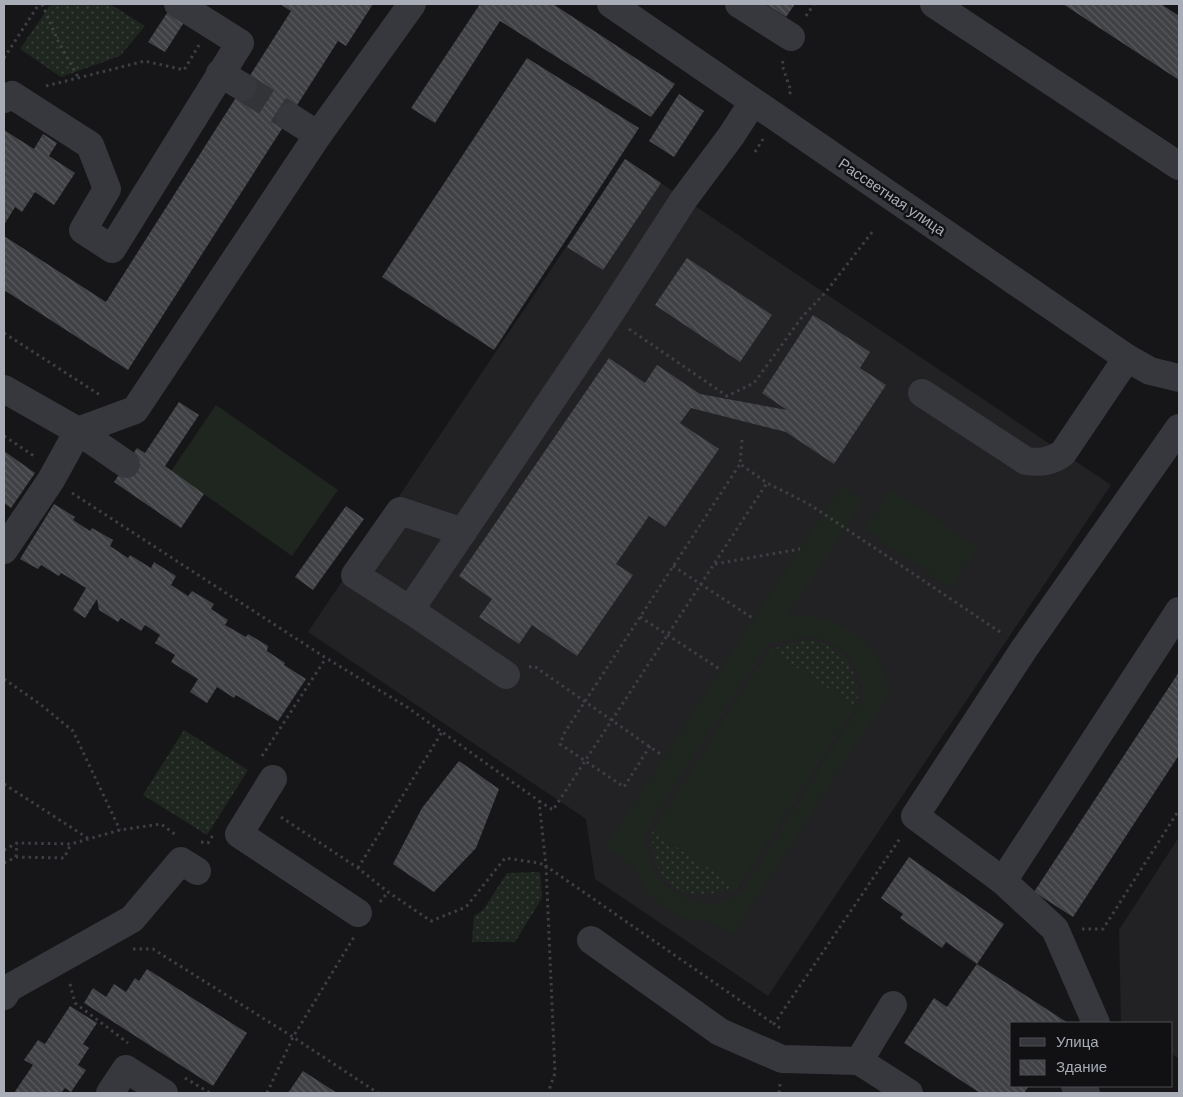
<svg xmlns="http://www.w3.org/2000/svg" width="1183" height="1097" viewBox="0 0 1183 1097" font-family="'DM Sans',sans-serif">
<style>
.built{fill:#222225}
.grass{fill:url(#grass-dots)}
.pitch{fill:#1e261f;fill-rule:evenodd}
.building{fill:url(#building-back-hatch)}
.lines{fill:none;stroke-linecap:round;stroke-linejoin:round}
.minor-tunnel{stroke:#333438;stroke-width:28;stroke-dasharray:28 14;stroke-linecap:butt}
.path{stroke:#3d3f44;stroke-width:3;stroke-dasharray:2.5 4;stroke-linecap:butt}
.minor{stroke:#37383d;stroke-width:28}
.labels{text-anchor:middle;stroke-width:5;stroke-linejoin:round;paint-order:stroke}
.street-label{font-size:15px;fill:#a8adb8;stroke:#111113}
</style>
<defs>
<pattern id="grass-dots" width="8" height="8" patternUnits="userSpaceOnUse" patternTransform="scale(1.25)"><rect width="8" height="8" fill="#1e261f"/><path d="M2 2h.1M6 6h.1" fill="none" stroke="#3c433d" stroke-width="1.8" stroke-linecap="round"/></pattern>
<pattern id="building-back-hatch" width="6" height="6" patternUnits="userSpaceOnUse" patternTransform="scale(1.25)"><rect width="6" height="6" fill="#404145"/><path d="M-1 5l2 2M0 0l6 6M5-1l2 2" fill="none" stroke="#595a5e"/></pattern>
</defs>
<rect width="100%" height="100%" fill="#161618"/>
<!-- built -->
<g class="built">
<path d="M625,159L1111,485L768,996L595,879L586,819L308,632Z"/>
<path d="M1179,837V1059L1172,1054V1023H1121L1119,930Z"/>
</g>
<!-- grass -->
<g class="grass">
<path d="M51,4H110L145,26L120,56L61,77L20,49Z"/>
<path d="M810,640C848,647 857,669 858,705L856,707L770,650L785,645Z"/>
<path d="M184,730L248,770L207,835L143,795Z"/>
<path d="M652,831L738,887C685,905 652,890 652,831Z"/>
<path d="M540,872L542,898L515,942H472L474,916L483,910L507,873Z"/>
</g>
<!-- pitch -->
<g class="pitch">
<path d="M216,405L338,490L292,556L171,471Z"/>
<path d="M842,486L864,501L788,615C800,616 812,615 823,618C843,622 866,641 877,657C884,668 887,682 890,694L732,935L713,923L702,922L683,918L664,907L651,896L643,885L636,868L605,847ZM813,637C849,647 862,664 863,701L741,893C733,896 724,902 715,903C706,905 696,902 688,899C658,886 649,866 645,835L663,804L770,643Z"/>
<path d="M892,489L978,548L951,588L864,529Z"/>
<path d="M770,650L856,707L738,887L652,831Z"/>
</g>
<!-- building -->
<g class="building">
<path d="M173,4L190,13L165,52L148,42Z"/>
<path d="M280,4H373L346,46L338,41L128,370L4,290V236L106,302L291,11Z"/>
<path d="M480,4H553L675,84L651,117L500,21L435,123L411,108Z"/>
<path d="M766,4H795L786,17Z"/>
<path d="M1063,4H1161L1179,16V80Z"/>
<path d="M527,58L639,128L494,350L382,277Z"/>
<path d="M679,94L704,111L674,157L649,141Z"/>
<path d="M4,130L34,149L43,134L57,143L49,156L75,173L54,205L35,192L22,212L15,207L4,225Z"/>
<path d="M625,159L661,183L603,270L567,247Z"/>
<path d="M687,258L772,315L740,362L655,305Z"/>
<path d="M813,315L870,352L860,368L886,385L834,464L786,432L691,408L680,423L719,449L665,527L649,516L616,564L633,575L577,656L532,625L519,644L479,617L492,599L459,576L609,358L645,383L657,365L700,394L787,410L762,393Z"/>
<path d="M179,402L199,415L165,466L204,494L181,528L114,482L137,448L145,453Z"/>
<path d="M4,451L35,473L11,508L4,503Z"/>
<path d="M54,504L75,517L73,520L90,531L92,528L113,540L110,546L128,558L130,555L151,568L154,562L176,576L171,585L188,596L192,591L214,604L211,609L228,620L225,625L246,637L248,634L268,646L267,651L285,663L284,665L306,679L278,721L236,695L234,698L217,687L207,703L190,692L198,679L171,662L175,655L155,643L160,635L145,625L141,631L121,618L118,622L99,610L97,599L85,618L73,610L86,588L61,573L59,576L41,565L38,569L20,559Z"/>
<path d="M346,506L364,519L313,590L295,577Z"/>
<path d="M1179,672V755L1073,917L1034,892Z"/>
<path d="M459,761L499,789L476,848L434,892L393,864L422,808Z"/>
<path d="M909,857L1004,924L977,964L1068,1023H1012V1086H1029L1024,1093H980L904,1043L934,998L947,1007L977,964L946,942L942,948L900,918L903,914L881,898Z"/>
<path d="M147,969L247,1033L213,1086L84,1003L93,988L106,997L114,984L126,992L135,978L139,981Z"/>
<path d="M70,1006L97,1023L83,1044L89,1048L78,1065L86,1070L71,1092L65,1088L61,1093H14L33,1065L24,1060L38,1040L45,1044Z"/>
<path d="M303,1071L337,1093H288Z"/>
</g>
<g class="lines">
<!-- minor-tunnel -->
<path class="minor-tunnel" d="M243,87L290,117"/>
<!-- path -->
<g class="path">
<path d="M42,4L58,41L78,77"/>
<path d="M806,16L814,4"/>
<path d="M4,58L39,4"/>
<path d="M783,61L782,65L791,91L789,95"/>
<path d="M46,86L145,61L184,70L199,45"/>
<path d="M755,152L763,139"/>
<path d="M629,329L727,396L754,383L802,317L825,293L873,231"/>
<path d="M4,333L100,395"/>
<path d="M4,436L34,456"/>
<path d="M742,440L740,464L767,483L807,503L824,514L1003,634"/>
<path d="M72,493L326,658L407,707L539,801L546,866L774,1024"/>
<path d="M715,564L800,549"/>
<path d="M673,566L754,619"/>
<path d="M640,617L721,670"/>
<path d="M529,667L534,666L663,756"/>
<path d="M4,679L40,704L73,731L120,830"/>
<path d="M650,746L624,787L560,744L565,732L740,464"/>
<path d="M262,756L326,658"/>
<path d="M4,784L89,839"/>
<path d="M539,801L553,810L767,483"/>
<path d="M281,817L358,868L388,892L431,921L466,907L505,858L539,863L546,866L555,1073L548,1093"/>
<path d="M201,842L208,843L213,835"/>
<path d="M4,850L17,843L71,844L120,830L161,824L176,835"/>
<path d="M16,857L17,843"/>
<path d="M4,863L16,857L64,858L71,844"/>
<path d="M358,868L442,732"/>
<path d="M380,902L388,892"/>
<path d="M1082,929H1103L1179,810"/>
<path d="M133,949H153L293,1037L378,1093"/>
<path d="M70,984L75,1003L128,1043"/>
<path d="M780,1028L774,1024L901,837"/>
<path d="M185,1078L210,1093"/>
<path d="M267,1093L293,1037L354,937"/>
<path d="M779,1093L780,1084"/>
</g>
<!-- minor -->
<g class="minor">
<path d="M611,4L1127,358L1150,371L1179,378"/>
<path d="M739,4L791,37"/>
<path d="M934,4L1179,166"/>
<path d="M220,73L243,87"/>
<path d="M4,99L12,95L90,145L107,189L83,230L112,249L240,43L178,4"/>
<path d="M290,117L318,135"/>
<path d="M4,389L78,431L135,410L318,135L412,4"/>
<path d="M922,393L1026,461C1040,463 1051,462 1063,453L1127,358"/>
<path d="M4,550L51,480L78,431L126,464"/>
<path d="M410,610L355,575L400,511L463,532"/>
<path d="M506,675L410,610L609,315L684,199L731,136L753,102"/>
<path d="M273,779L239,834L358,913"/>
<path d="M1003,881L1179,611"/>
<path d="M591,940L720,1032L782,1059L859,1061"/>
<path d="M4,996L9,988L132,919L181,861L197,871"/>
<path d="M893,1005L859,1061L909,1093"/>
<path d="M1096,1023L1055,929L1003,881L915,816L1024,649L1179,428"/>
<path d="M1075,1086L1086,1093"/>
<path d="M110,1093L126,1069L164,1093"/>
</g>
</g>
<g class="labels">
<!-- street labels -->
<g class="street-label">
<text transform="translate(892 197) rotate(34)" y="5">Рассветная улица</text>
</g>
</g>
<!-- border -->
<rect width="1183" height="1097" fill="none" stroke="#a8adb8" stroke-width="10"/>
<!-- legend -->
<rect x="1010" y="1022" width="162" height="65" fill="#111113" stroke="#4d4f55"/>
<rect x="1020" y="1038" width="25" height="8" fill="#37383d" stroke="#4d4f55"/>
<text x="1056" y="1047" font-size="15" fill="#a8adb8">Улица</text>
<rect x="1020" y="1060" width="25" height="15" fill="url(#building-back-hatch)" stroke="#4d4f55"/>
<text x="1056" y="1072" font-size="15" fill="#a8adb8">Здание</text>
</svg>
